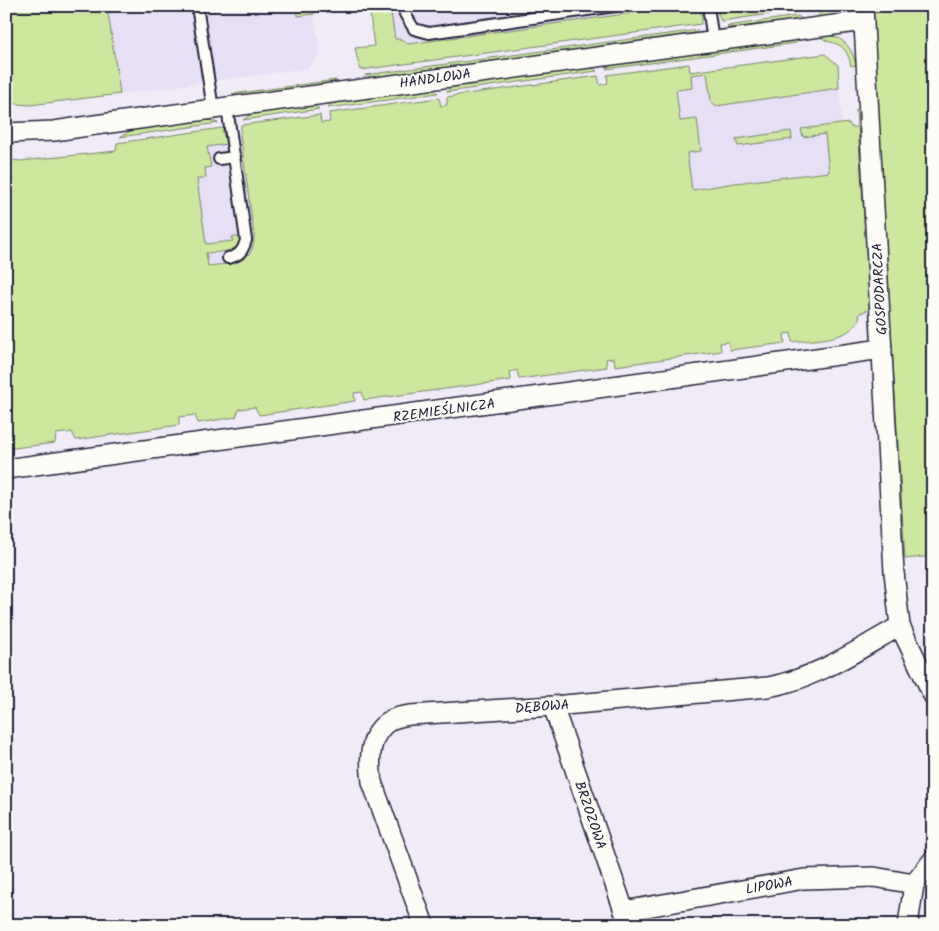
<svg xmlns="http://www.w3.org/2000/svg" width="939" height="931" viewBox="0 0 939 931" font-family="Kalam,sans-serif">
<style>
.built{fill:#e6dff5}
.green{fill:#cde79e;stroke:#78846c}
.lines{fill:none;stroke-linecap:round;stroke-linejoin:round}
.service-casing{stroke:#22223b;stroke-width:14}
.minor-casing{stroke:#22223b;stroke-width:22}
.service{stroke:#fdfcf7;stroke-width:10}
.minor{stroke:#fdfcf7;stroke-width:19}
.labels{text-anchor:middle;stroke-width:4;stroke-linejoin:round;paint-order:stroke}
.street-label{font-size:14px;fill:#22223b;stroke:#fdfcf7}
</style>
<rect width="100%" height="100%" fill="#f0ebf6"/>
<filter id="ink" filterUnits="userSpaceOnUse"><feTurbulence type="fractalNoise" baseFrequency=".02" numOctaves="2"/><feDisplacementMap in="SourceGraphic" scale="10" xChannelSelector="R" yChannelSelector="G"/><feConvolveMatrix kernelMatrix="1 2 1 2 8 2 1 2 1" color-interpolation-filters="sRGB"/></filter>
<g filter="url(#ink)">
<!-- built -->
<g class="built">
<path d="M107,6H313L320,54L308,68L120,94Z"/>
<path d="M369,6H767L389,57Z"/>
<path d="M825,54L838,65L847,193L683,205L663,76Z"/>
<path d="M240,134L260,263L196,277L180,142Z"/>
</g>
<!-- green -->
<g class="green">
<path d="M6,6H107L120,94L30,105L6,103Z"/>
<path d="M297,6H313L314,14L298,16Z"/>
<path d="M369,6H390L395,39H401L408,44L683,6C695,6 705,10 701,24L360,70L355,48L374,46Z"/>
<path d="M720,6H825L721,21L718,13Z"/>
<path d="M837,6H844L832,15L817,19L819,14Z"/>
<path d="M871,6H933V556L905,559Z"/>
<path d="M798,16L803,20L739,30L727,26Z"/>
<path d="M698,30L691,35L374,78L365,75Z"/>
<path d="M820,35C841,34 852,46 856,65L851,66C845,35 828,48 820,35Z"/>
<path d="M800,38L796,43L606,69L610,64Z"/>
<path d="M825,54L838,65L839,88L716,106L711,101L707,73L691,75L692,88L676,90L680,121L697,119L701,151L687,153L692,190L735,183L829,172L825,134L803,137L801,129L849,123L851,127H857L856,110L857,112L870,307L866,311L860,313C858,341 814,339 792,342L791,333L784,334L785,343L730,350L728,342L720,343L721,351L615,366L614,358L606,359L607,367L519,379L517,370L510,372L511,380L364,400L362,392L354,393L355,401L259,415L255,407L239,409L236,417L198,423L195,415L179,417V425L76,440L72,432L56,434L55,443L6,449V159L20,161L116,151L117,143L222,128L226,144L207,147L211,167L205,168L206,178L197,179L206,244L233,241L232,237H240C241,253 218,252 206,253L208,266C231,263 255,265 254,235L240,134L241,125L320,115L321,123L330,122L329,113L439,98L441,106L447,105V97L459,95L598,76L600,85L608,83L607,75L689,64L690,72Z"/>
<path d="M591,67L597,71L447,92L451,86Z"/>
<path d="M336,80L329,85L243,97L232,94Z"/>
<path d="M432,89L438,93L328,108L332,102Z"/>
<path d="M314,105L319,109L243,120L253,113Z"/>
<path d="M206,119L218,123L120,137L132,130Z"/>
<path d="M791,131L792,139L738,146L736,139Z"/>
</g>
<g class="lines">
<!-- service casing -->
<g class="service-casing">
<g id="service">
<path d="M197,6L213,109"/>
<path d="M404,6L405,14L414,29L429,33L615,6"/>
<path d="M708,6L713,41"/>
<path d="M227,107L246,240C243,251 239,256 228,258"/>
<path d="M219,159L235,157"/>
</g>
</g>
<!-- minor casing -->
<g class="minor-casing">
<g id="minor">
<path d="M863,6L894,572L900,626L933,695"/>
<path d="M6,133L54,131L95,125L864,21"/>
<path d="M6,469L882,349"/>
<path d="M553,706L629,925"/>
<path d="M624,911L804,879L874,877L914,884"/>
<path d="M424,925L372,782C369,760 368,733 391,720C396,717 404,716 410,715L553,706L768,687C818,678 857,650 900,626"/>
<path d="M908,925L914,884L933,860"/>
</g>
</g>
<!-- service -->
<use href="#service" class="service"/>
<!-- minor -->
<use href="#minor" class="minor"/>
</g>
</g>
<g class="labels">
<!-- street labels -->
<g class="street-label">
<text transform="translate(435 78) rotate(-8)" y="5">HANDLOWA</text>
<text transform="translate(879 289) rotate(-93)" y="5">GOSPODARCZA</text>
<text transform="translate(444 410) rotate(-8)" y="5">RZEMIEŚLNICZA</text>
<text transform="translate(542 706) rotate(-4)" y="5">DĘBOWA</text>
<text transform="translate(591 815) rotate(71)" y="5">BRZOZOWA</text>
<text transform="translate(769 885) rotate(-10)" y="5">LIPOWA</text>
</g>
</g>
<!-- margin -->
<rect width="939" height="931" fill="none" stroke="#fdfcf7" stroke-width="25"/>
<rect x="12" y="12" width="914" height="906" fill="none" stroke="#22223b" stroke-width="2" filter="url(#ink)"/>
</svg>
